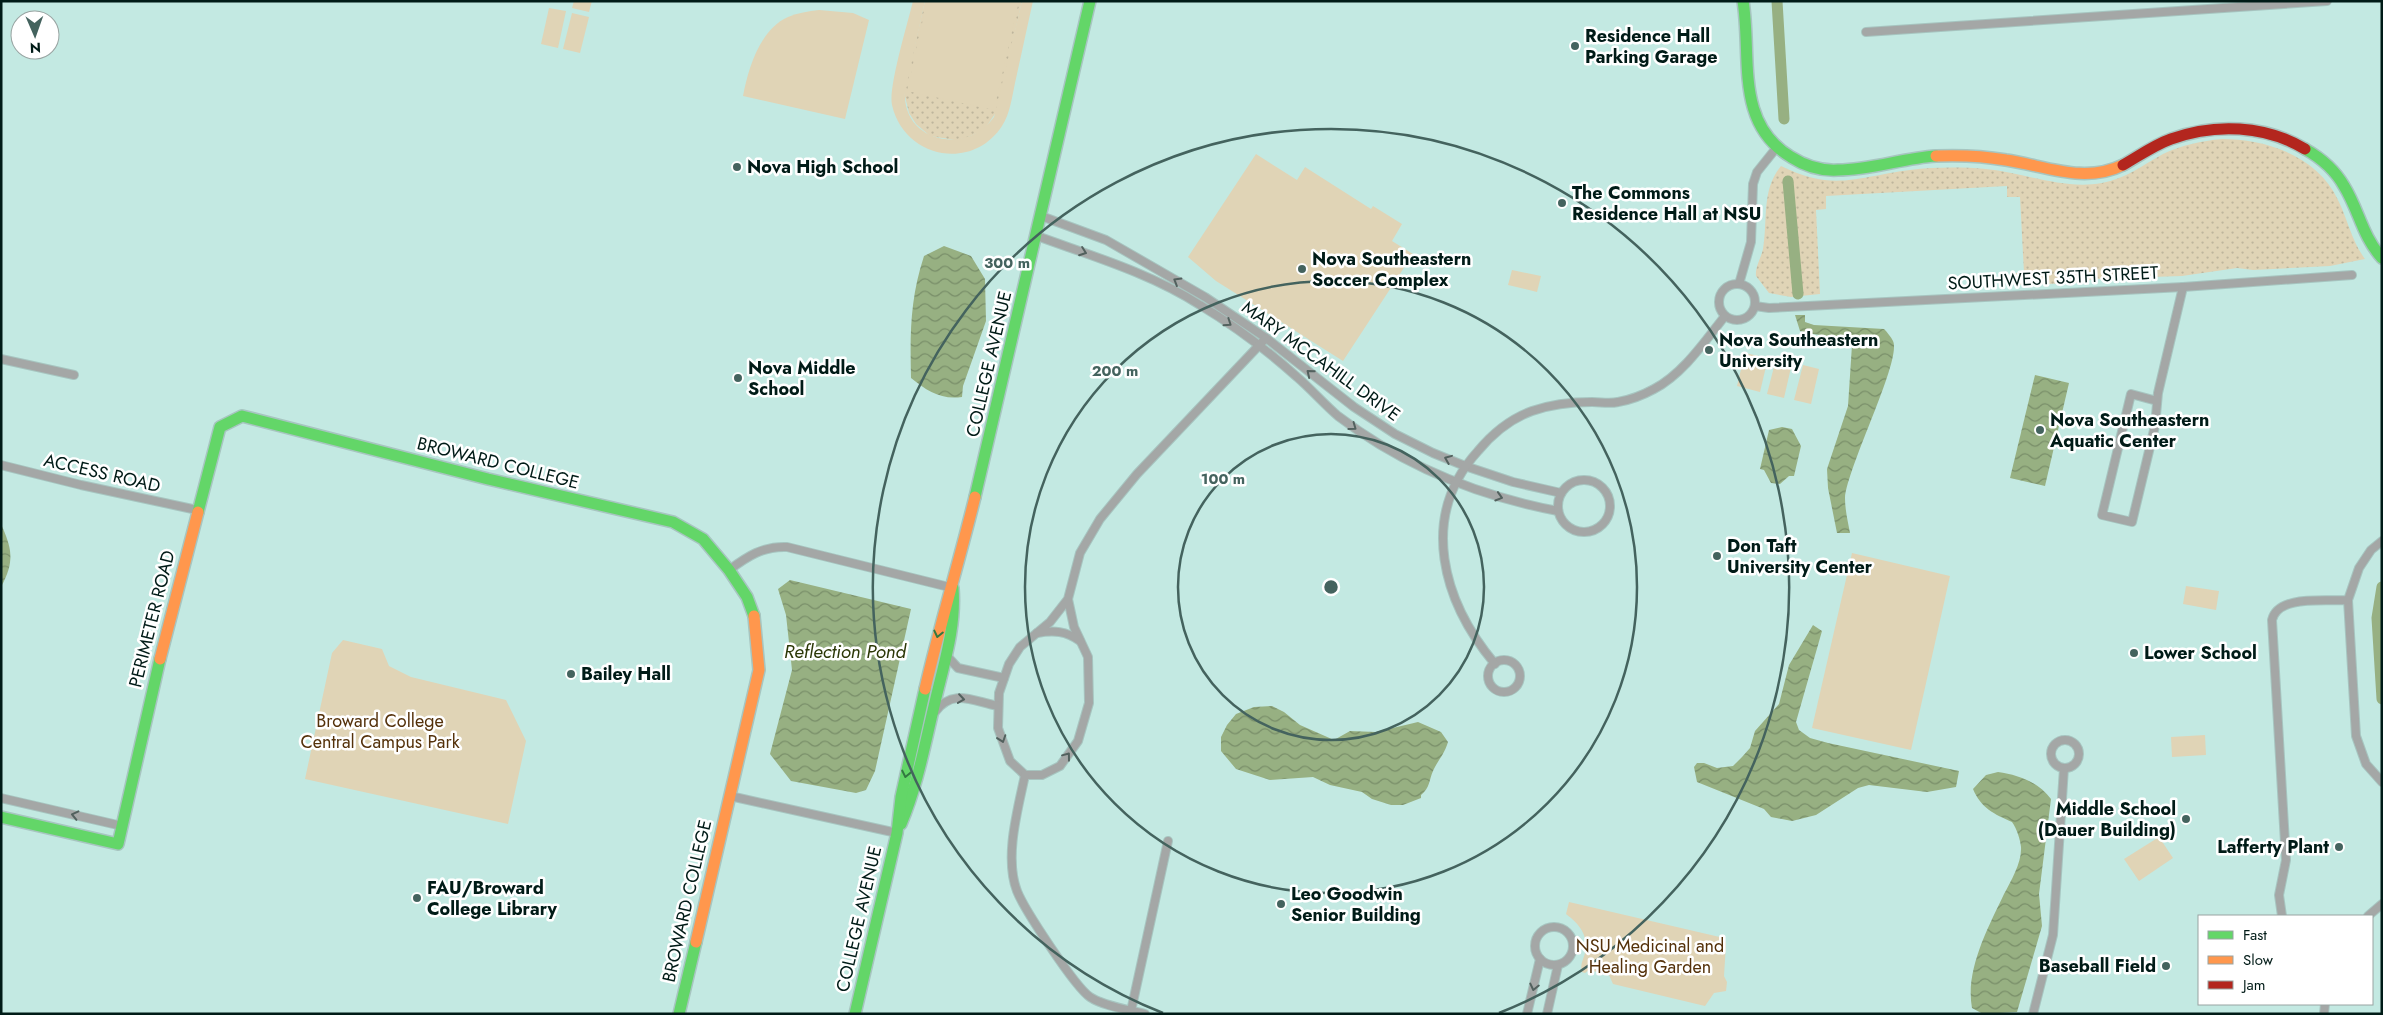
<svg xmlns="http://www.w3.org/2000/svg" width="2383" height="1015" viewBox="0 0 2383 1015" font-family="Jost,sans-serif">
<style>
.grass{fill:url(#grass-dots)}
.park{fill:#e0d4b6}
.water{fill:url(#water-waves)}
.lines{fill:none;stroke-linecap:round;stroke-linejoin:round}
.canal{stroke:#97b082;stroke-width:11}
.street-casing{stroke:#a7c5c0;stroke-width:10}
.fast-casing{stroke:#a7c5c0;stroke-width:14}
.slow-casing{stroke:#a7c5c0;stroke-width:14}
.jam-casing{stroke:#a7c5c0;stroke-width:14}
.street{stroke:#a4a7a6;stroke-width:8}
.fast{stroke:#63d668;stroke-width:11}
.slow{stroke:#ff974d;stroke-width:11}
.jam{stroke:#b3261e;stroke-width:11}
.oneway{stroke:#52615e}
.oneway2{stroke:#327840}
.ring{fill:none;stroke:#44635e;stroke-width:2.5}
.poi-dot{fill:#44635e;stroke:#fff;stroke-width:2}
.labels{text-anchor:middle;stroke-width:5;stroke-linejoin:round;paint-order:stroke}
.poi-label{font-size:18px;font-weight:bold;fill:#001b17;stroke:#fff;text-anchor:start}
.street-label{font-size:18px;fill:#001b17;stroke:#fff}
.park-label{font-size:18px;fill:#54310a;stroke:#fff}
.water-label{font-size:19px;font-style:italic;fill:#2c3807;stroke:#fff}
.centre{fill:#44635e;stroke:#fff;stroke-width:2.5}
.ring-label{font-size:15px;text-anchor:middle;font-weight:bold;fill:#44635e;stroke:#fff;stroke-width:5;stroke-linejoin:round;paint-order:stroke}
</style>
<defs>
<pattern id="grass-dots" width="8" height="8" patternUnits="userSpaceOnUse" patternTransform="scale(1.25)"><rect width="8" height="8" fill="#e0d4b6"/><path d="M2 2h.1M6 6h.1" fill="none" stroke="#beb59c" stroke-width="1.8" stroke-linecap="round"/></pattern>
<pattern id="water-waves" width="16" height="10" patternUnits="userSpaceOnUse" patternTransform="scale(1.25)"><rect width="16" height="10" fill="#97b082"/><path d="M0 5q4-4 8 0t8 0" fill="none" stroke="#798e69"/></pattern>
</defs>
<rect width="100%" height="100%" fill="#c3e9e2"/>
<!-- grass -->
<g class="grass">
<path d="M925,1H1022L997,111L984,130L966,138L955,140L930,136L916,124L909,113L904,92Z"/>
<path d="M2222,139C2266,139 2318,156 2338,200C2348,220 2351,240 2365,259L2330,266L2253,270L2237,268L2182,276L2093,279L2076,283L2017,285L2016,273H2024L2020,197H2007V186L1826,196V209L1816,210L1820,294L1791,297L1769,293L1756,276C1755,267 1761,258 1763,249C1768,220 1761,190 1781,166C1834,192 1856,177 1910,170C1935,167 1961,167 1986,169C2025,173 2063,190 2102,183C2125,179 2143,165 2163,154C2182,145 2201,141 2222,139Z"/>
</g>
<!-- park -->
<g class="park">
<path d="M574,1H592L589,12L572,8Z"/>
<path d="M913,1H925L905,92C902,142 967,156 994,117L1022,1H1033C1027,28 1021,56 1015,83C1012,97 1010,114 1002,126C972,172 904,158 892,105C888,88 908,22 913,1Z"/>
<path d="M927,1H1019L994,110L907,91Z"/>
<path d="M549,8L566,11L558,48L541,44Z"/>
<path d="M819,10L853,13L869,20L845,119L743,96C748,69 760,29 788,17C798,13 808,11 819,10Z"/>
<path d="M572,13L589,17L580,53L563,49Z"/>
<path d="M1256,154L1297,180L1305,167L1371,209L1373,206L1402,224L1392,241L1413,254L1343,361L1216,281L1188,257Z"/>
<path d="M1512,270L1541,276L1537,292L1508,285Z"/>
<path d="M1745,353L1768,358L1760,392L1737,386Z"/>
<path d="M1776,359L1792,363L1784,398L1767,394Z"/>
<path d="M1803,365L1819,369L1811,404L1794,400Z"/>
<path d="M1852,553L1950,576L1911,750L1812,728Z"/>
<path d="M2186,586L2219,591L2216,610L2183,604Z"/>
<path d="M343,640L382,649L389,666L411,677L506,700L526,741L508,824L305,779L332,653Z"/>
<path d="M2205,735L2206,755L2172,757L2171,737Z"/>
<path d="M2159,837L2173,858L2139,881L2124,859Z"/>
<path d="M1569,902L1724,938L1726,944L1724,976L1727,982L1726,991L1714,993L1705,1006L1613,984L1609,975L1589,970L1585,973L1582,972C1580,963 1583,961 1585,953C1589,935 1579,924 1566,914Z"/>
</g>
<!-- water -->
<g class="water">
<path d="M944,246L971,256L985,279L986,321L963,386L962,397C941,400 927,391 911,378C910,333 910,299 924,256Z"/>
<path d="M1795,315H1805V322L1814,325L1884,329C1887,332 1891,337 1893,341C1902,360 1848,465 1845,498C1845,510 1848,522 1850,533H1837L1828,488L1827,469L1848,406L1852,345C1845,335 1813,336 1800,331Z"/>
<path d="M2035,375L2069,383L2045,486L2010,478Z"/>
<path d="M1782,427L1792,429L1801,446L1794,476H1789L1780,484L1771,483L1764,470L1760,469L1769,430Z"/>
<path d="M1,524C12,549 15,561 1,587Z"/>
<path d="M790,580L911,609L875,771L866,790L856,793L791,781L770,754L792,670L786,615L778,589Z"/>
<path d="M1813,625L1822,631L1796,722L1799,730L1810,738L1828,743L1959,771L1956,787L1927,792L1869,785L1858,788L1816,815L1792,821L1771,817L1764,809L1697,782L1694,767L1697,763H1704L1717,768L1733,766L1742,757L1750,748L1755,731L1779,704L1789,665Z"/>
<path d="M1272,706L1284,712L1300,725L1334,740L1350,731L1376,732L1418,722L1441,732L1448,742C1444,755 1438,760 1433,771C1429,780 1430,788 1421,795V798L1403,805H1391L1372,799L1362,792L1330,785L1313,777L1270,780L1236,769L1221,751V737L1227,725L1236,714L1254,707Z"/>
<path d="M1998,772C2019,775 2038,782 2051,799L2039,894L2042,926L2017,1012L1983,1014L1972,1008C1965,970 1988,928 2004,894C2011,881 2022,862 2021,847C2020,839 2017,829 2012,822C1994,814 1981,808 1973,789L1986,775Z"/>
</g>
<g class="lines">
<!-- canal -->
<g class="canal">
<path d="M1777,1L1784,119"/>
<path d="M1788,181L1798,294"/>
<path d="M2382,587L2377,618L2382,699"/>
</g>
<!-- street casing -->
<g class="street-casing">
<g id="street">
<path d="M1866,32L2327,1"/>
<path d="M1041,216L1106,240L1205,297L1266,338L1354,407L1395,434L1433,453L1465,466L1513,482L1561,493"/>
<path d="M1037,236C1092,256 1150,273 1200,305C1235,326 1267,350 1297,377C1311,389 1324,404 1338,416C1402,465 1479,496 1558,511"/>
<circle cx="1737" cy="302" r="18"/>
<path d="M1739,284L1751,242L1753,184L1757,172L1777,147"/>
<path d="M1755,306L1769,308L2183,287L2352,275"/>
<path d="M1,359L74,375"/>
<path d="M2157,401L2131,394L2102,515L2132,522L2155,426L2158,393L2183,287"/>
<path d="M1,465L81,485L197,510"/>
<circle cx="1584" cy="506" r="26"/>
<path d="M2382,541L2371,550L2359,568L2348,600L2356,736L2366,764L2382,782"/>
<path d="M729,570C748,556 763,546 787,547L953,588"/>
<path d="M1068,599L1074,627L1088,657L1089,703L1078,741L1060,766L1042,775H1025L1010,761L998,728L999,693L1009,664L1020,647L1050,622L1068,599L1080,553L1100,519L1137,474L1266,338"/>
<path d="M1037,633C1054,630 1066,631 1080,641"/>
<path d="M946,655L958,668L1004,678"/>
<circle cx="1504" cy="676" r="16"/>
<path d="M1495,664C1443,602 1418,517 1478,451C1493,433 1510,419 1532,411C1552,404 1571,402 1592,402C1601,402 1609,404 1618,402C1630,400 1643,395 1654,389C1683,374 1705,341 1725,316"/>
<path d="M935,712C953,688 972,701 998,706"/>
<circle cx="2065" cy="754" r="14"/>
<path d="M1025,775C1018,809 1004,857 1017,891C1024,909 1075,987 1090,997C1103,1006 1130,1010 1145,1014"/>
<path d="M730,796L897,833"/>
<path d="M1,798L122,826"/>
<path d="M2282,916L2279,895L2286,860L2272,620C2278,594 2326,602 2348,600"/>
<path d="M2368,916L2382,904"/>
<circle cx="1554" cy="946" r="19"/>
<path d="M1131,1011L1168,841"/>
<path d="M1527,1014L1540,959"/>
<path d="M1547,1014L1558,965"/>
<path d="M2033,1014L2053,935L2064,768"/>
<path d="M2324,1014L2325,1004"/>
</g>
</g>
<!-- fast casing -->
<g class="fast-casing">
<g id="fast">
<path d="M1743,1C1752,56 1734,123 1791,157C1805,166 1821,171 1838,170C1871,170 1903,158 1936,156"/>
<path d="M2305,149C2321,158 2335,170 2344,186C2359,210 2362,236 2382,258"/>
<path d="M975,497L1090,1"/>
<path d="M198,512L220,427L242,416L488,479L673,522L703,539L729,570L747,597L754,616"/>
<path d="M1,817L118,844L160,659"/>
<path d="M901,824C918,784 925,743 935,702C944,663 956,628 953,588"/>
<path d="M679,1014L696,942"/>
<path d="M855,1014L897,833L901,797L925,689"/>
</g>
</g>
<!-- slow casing -->
<g class="slow-casing">
<g id="slow">
<path d="M1936,156C1959,155 1983,156 2006,160C2046,166 2084,184 2123,165"/>
<path d="M160,659L198,512"/>
<path d="M925,689C940,624 959,562 975,497"/>
<path d="M696,942L759,670L754,616"/>
</g>
</g>
<!-- jam casing -->
<g class="jam-casing">
<path id="jam" d="M2123,165C2139,156 2154,145 2171,139C2215,123 2265,125 2305,149"/>
</g>
<!-- street -->
<use href="#street" class="street"/>
<!-- fast -->
<use href="#fast" class="fast"/>
<!-- slow -->
<use href="#slow" class="slow"/>
<!-- jam -->
<use href="#jam" class="jam"/>
</g>
<!-- one-way arrows -->
<defs><path id="oneway-chevron" d="M-2-3.5L2.5 0L-2 3.5" fill="none" stroke-width="1.6" stroke-linecap="round" stroke-linejoin="round" transform="scale(1.25)"/></defs>
<g class="oneway">
<use href="#oneway-chevron" transform="translate(1083 252) rotate(20)"/>
<use href="#oneway-chevron" transform="translate(1177 281) rotate(-149)"/>
<use href="#oneway-chevron" transform="translate(1228 323) rotate(34)"/>
<use href="#oneway-chevron" transform="translate(1310 373) rotate(-141)"/>
<use href="#oneway-chevron" transform="translate(1353 427) rotate(36)"/>
<use href="#oneway-chevron" transform="translate(1448 459) rotate(-158)"/>
<use href="#oneway-chevron" transform="translate(1499 497) rotate(17)"/>
<use href="#oneway-chevron" transform="translate(961 699) rotate(8)"/>
<use href="#oneway-chevron" transform="translate(1002 739) rotate(71)"/>
<use href="#oneway-chevron" transform="translate(1067 756) rotate(-53)"/>
<use href="#oneway-chevron" transform="translate(75 815) rotate(-167)"/>
<use href="#oneway-chevron" transform="translate(1534 987) rotate(103)"/>
</g>
<g class="oneway2">
<use href="#oneway-chevron" transform="translate(938 634) rotate(103)"/>
<use href="#oneway-chevron" transform="translate(906 774) rotate(102)"/>
</g>
<!-- distance rings -->
<g class="ring">
<circle cx="1331" cy="587" r="153"/>
<circle cx="1331" cy="587" r="306"/>
<path d="M1163 1013A458 458 0 1 1 1499 1013"/>
</g>
<!-- markers -->
<g class="poi-dot">
<circle cx="1575" cy="46" r="5"/>
<circle cx="737" cy="167" r="5"/>
<circle cx="1562" cy="203" r="5"/>
<circle cx="1302" cy="269" r="5"/>
<circle cx="1709" cy="350" r="5"/>
<circle cx="738" cy="378" r="5"/>
<circle cx="2040" cy="430" r="5"/>
<circle cx="1717" cy="556" r="5"/>
<circle cx="2134" cy="653" r="5"/>
<circle cx="571" cy="674" r="5"/>
<circle cx="2186" cy="819" r="5"/>
<circle cx="2339" cy="847" r="5"/>
<circle cx="417" cy="898" r="5"/>
<circle cx="1281" cy="904" r="5"/>
<circle cx="2166" cy="966" r="5"/>
</g>
<g class="labels">
<!-- poi labels -->
<g class="poi-label">
<text x="1585" y="42">Residence Hall<tspan x="1585" dy="21">Parking Garage</tspan></text>
<text x="747" y="173">Nova High School</text>
<text x="1572" y="199">The Commons<tspan x="1572" dy="21">Residence Hall at NSU</tspan></text>
<text x="1312" y="265">Nova Southeastern<tspan x="1312" dy="21">Soccer Complex</tspan></text>
<text x="1719" y="346">Nova Southeastern<tspan x="1719" dy="21">University</tspan></text>
<text x="748" y="374">Nova Middle<tspan x="748" dy="21">School</tspan></text>
<text x="2050" y="426">Nova Southeastern<tspan x="2050" dy="21">Aquatic Center</tspan></text>
<text x="1727" y="552">Don Taft<tspan x="1727" dy="21">University Center</tspan></text>
<text x="2144" y="659">Lower School</text>
<text x="581" y="680">Bailey Hall</text>
<text x="2176" y="815" text-anchor="end">Middle School<tspan x="2176" dy="21">(Dauer Building)</tspan></text>
<text x="2329" y="853" text-anchor="end">Lafferty Plant</text>
<text x="427" y="894">FAU/Broward<tspan x="427" dy="21">College Library</tspan></text>
<text x="1291" y="900">Leo Goodwin<tspan x="1291" dy="21">Senior Building</tspan></text>
<text x="2156" y="972" text-anchor="end">Baseball Field</text>
</g>
<!-- street labels -->
<g class="street-label">
<text transform="translate(2053 278) rotate(-3)" y="6">SOUTHWEST 35TH STREET</text>
<text transform="translate(1321 361) rotate(36)" y="6">MARY MCCAHILL DRIVE</text>
<text transform="translate(989 364) rotate(-77)" y="6">COLLEGE AVENUE</text>
<text transform="translate(498 463) rotate(14)" y="6">BROWARD COLLEGE</text>
<text transform="translate(102 473) rotate(13)" y="6">ACCESS ROAD</text>
<text transform="translate(152 619) rotate(-76)" y="6">PERIMETER ROAD</text>
<text transform="translate(687 901) rotate(-77)" y="6">BROWARD COLLEGE</text>
<text transform="translate(859 919) rotate(-77)" y="6">COLLEGE AVENUE</text>
</g>
<!-- park labels -->
<g class="park-label">
<text x="380" y="727">Broward College<tspan x="380" dy="21">Central Campus Park</tspan></text>
<text x="1650" y="952">NSU Medicinal and<tspan x="1650" dy="21">Healing Garden</tspan></text>
</g>
<!-- water labels -->
<g class="water-label">
<text x="845" y="658">Reflection Pond</text>
</g>
</g>
<circle cx="1331" cy="587" r="8" class="centre"/>
<g class="ring-label">
<text x="1007" y="268">300 m</text>
<text x="1115" y="376">200 m</text>
<text x="1223" y="484">100 m</text>
</g>
<!-- border -->
<rect width="2383" height="1015" fill="none" stroke="#001b17" stroke-width="5"/>
<!-- legend -->
<rect x="2198" y="915" width="175" height="90" fill="#ffffff" stroke="#99a4a2"/>
<rect x="2208" y="931" width="25" height="8" fill="#63d668" stroke="#99a4a2"/>
<text x="2243" y="940" font-size="15" fill="#001b17">Fast</text>
<rect x="2208" y="956" width="25" height="8" fill="#ff974d" stroke="#99a4a2"/>
<text x="2243" y="965" font-size="15" fill="#001b17">Slow</text>
<rect x="2208" y="981" width="25" height="8" fill="#b3261e" stroke="#99a4a2"/>
<text x="2243" y="990" font-size="15" fill="#001b17">Jam</text>
<!-- north arrow -->
<g transform="translate(35 35) rotate(178)"><circle r="24" fill="#ffffff" stroke="#99a4a2"/>
<path d="M0-4L9 19L0 12L-9 19Z" fill="#44635e"/>
<text y="-8" font-size="14" font-weight="bold" text-anchor="middle" fill="#001b17">N</text>
</g>
</svg>
